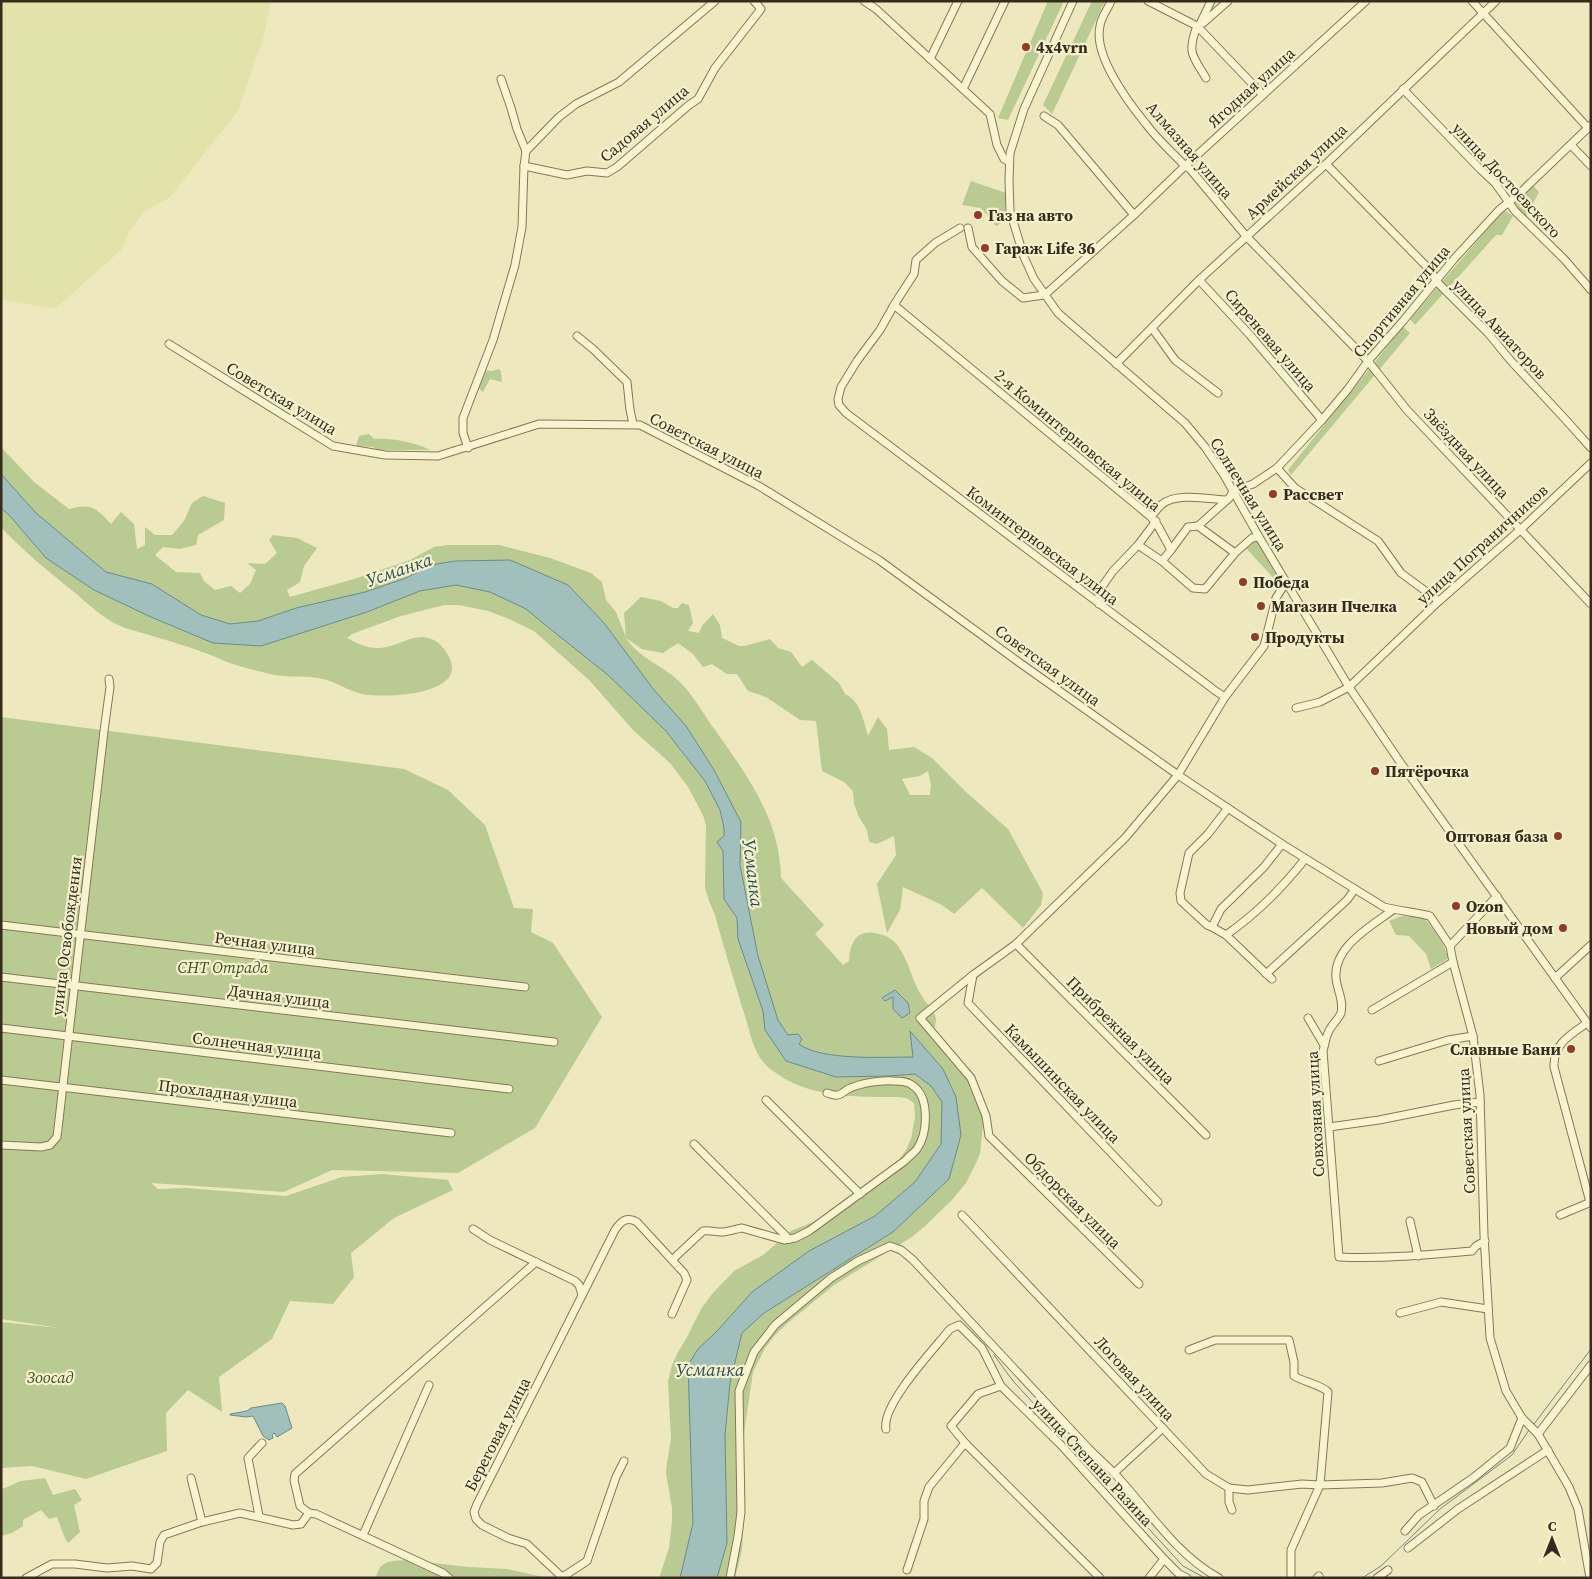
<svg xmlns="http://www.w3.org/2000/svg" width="1592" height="1579" viewBox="0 0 1592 1579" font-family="'Source Serif 4',serif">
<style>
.farmland{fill:#e1e3ab}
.green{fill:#b9cb92;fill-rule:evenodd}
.water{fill:#a1bfbc;stroke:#698c8a}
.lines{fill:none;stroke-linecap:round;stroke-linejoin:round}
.stream{stroke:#698c8a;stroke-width:1}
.minor-casing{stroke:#857857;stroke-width:9}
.minor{stroke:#f9f4d0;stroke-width:7}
.poi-dot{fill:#943b27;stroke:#f5f1cd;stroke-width:2}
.labels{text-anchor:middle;stroke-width:4.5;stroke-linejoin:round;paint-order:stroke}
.poi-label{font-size:16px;font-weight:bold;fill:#352c1b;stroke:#f5f1cd;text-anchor:start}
.street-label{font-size:16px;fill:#352c1b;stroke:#f5f1cd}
.park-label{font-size:16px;font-style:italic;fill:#3c5122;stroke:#f5f1cd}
.water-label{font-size:18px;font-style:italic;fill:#2a4f55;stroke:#f5f1cd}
</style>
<rect width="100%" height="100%" fill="#ede8be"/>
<!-- farmland -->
<path class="farmland" d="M1,1H271L263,39L238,111L169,198L146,210L130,230L121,250L55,309L1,299Z"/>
<!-- green -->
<g class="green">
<path d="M1048,1H1064L1008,120L998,118Z"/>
<path d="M1092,1H1105L1052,114L1043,105Z"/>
<path d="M1527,179L1539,192L1526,217H1520L1511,200Z"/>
<path d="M971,181L1006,193L1005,221L996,226L981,208L962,205Z"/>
<path d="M1504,210L1513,216L1502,235H1496L1415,325L1410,319Z"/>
<path d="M1403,327L1410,333L1291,475L1288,470Z"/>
<path d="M499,369L501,372L502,382L490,379L483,392L477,387L483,370L492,371Z"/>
<path d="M369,434L374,439C394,438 413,442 430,450H377L373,447L356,446L359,436Z"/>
<path d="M1,447L34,482L69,509C92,503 96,508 111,524L121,512L134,524L137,549L145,545V527L155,535H172L184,521L192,503L203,496L225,503L224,520L198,535L196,545L180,549L163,547L155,555L176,572L200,573L204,581L215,590L231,586L240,593L250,584L256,570L247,563L265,564L277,553L269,540L273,535L297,538L317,548L304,566L300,582L287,590L290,597L354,579L410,560L434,547L448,545H499L550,558L591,573L602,582L606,600L616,612L626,637L624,613L641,597L661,601L673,608H678L682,603L689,605L693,623L688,631L699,633L702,626L713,614L720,625L722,638L739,646H745L770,639L778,648L791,652L802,667L812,660L839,683L845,694C860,700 864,722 868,736L878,717L887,729L889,750L914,747L932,758L966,792L1008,829L1043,893L1041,905L1023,928L982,888L954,914L942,905L903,887L900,910L887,933L877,884L896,855L894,836L877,844L869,842L867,830L859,817L854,804L853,791L844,782L822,771L816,721L800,720L766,697L748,691L737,674H727L712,664L703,667L693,654L678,643L663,653L642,649L626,638C639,659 665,666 682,684C695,698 704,715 715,730C748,777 780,819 781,878L824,925L815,934L843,965L849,961C850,942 857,928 879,934C887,936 893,939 898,946C909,961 912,982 923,998C927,1004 936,1012 936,1020C936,1024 934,1028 934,1031L975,1075L980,1094L983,1126L980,1153L977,1161L966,1183L952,1200L924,1227L912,1237L834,1285L789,1322L776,1334L765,1348L753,1372L743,1440L744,1516L742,1550L735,1578H659L669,1548L672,1522V1508L666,1473L667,1463L671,1439L668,1381L672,1365L678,1352L686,1339L701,1309L713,1293L734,1271L763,1255L791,1231L818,1220L896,1164L906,1150L911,1139L915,1117L914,1103L906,1098L898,1097C857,1097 810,1098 776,1073C772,1070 767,1067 764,1063C751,1048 749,1025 742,1007C733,976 723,946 715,915L709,901L705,888L706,825L703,815L688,787L670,763L634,731L589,680L534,631L509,619L488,611L459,605H444L401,616L352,634L347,638C357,643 367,649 379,648C399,648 417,628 437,642C444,647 452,659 452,668C452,696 382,698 362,694C348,691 337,682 323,679C305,675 287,678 270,674C257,671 242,667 230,663C222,660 216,657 208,654C181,644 153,636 125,628C104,620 91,606 74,592C48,571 23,551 1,527ZM928,771L931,786L930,795H910L902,779L920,776Z"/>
<path d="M1257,540L1280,579L1278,583L1246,548L1250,543Z"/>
<path d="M1,717L404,769L448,790L485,825L514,908L533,909L531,932L553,943L602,1017L535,1128L458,1173L332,1170L284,1192L151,1183L158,1189L186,1188L286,1196L342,1177L382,1174L448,1180L453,1190L394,1218L351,1253L354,1277L333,1304L290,1301L272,1339L219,1377L222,1412L188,1390L166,1413L167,1451L86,1479L32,1466L1,1468V1322L60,1328L1,1319Z"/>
<path d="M1402,916L1424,918C1435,931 1443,942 1449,958L1431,969L1426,954L1409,936L1396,935L1389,921Z"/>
<path d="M45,1478L53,1495L75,1489L82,1500L74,1505L80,1532L68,1543L64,1536L57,1517L49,1519L41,1510L23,1520V1526L12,1533L1,1536L2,1489L21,1481Z"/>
<path d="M408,1560L468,1567L507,1569L548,1578H376C380,1559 392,1561 408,1560Z"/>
</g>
<!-- water -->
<g class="water">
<path d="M1,474L36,513L106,572L152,584L201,615L230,624L258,621L296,608L365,592L406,578L431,565L455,561L510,560L568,585L604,623L654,690L686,726L714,770L741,822L740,865L758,956L778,1020L788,1035L798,1034L802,1039L799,1044C821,1061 885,1057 913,1057L910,1031L943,1069L956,1097L961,1135L949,1179L893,1232L764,1313L742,1333L730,1383L725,1435L727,1543L717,1578H680L693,1523L688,1365L698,1349L717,1331L752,1292L809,1251L875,1216L915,1182L941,1144L942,1102L931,1086L915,1074L888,1076L836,1077L786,1061L765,1030L763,1011L738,939L737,918L724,899L723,851L717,842L724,836V828L720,810L705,781L665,730L608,675L549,628L526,609L490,592L456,585L420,591L367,612L261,646L213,643L151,617L94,590L46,558L10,516L1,508Z"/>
<path d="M895,990L908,1003L910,1013L902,1018L893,1009V997L885,1001L882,998Z"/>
<path d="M282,1403L285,1406L292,1428L277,1437L274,1433L272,1435L273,1438L269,1440L263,1436L253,1416L246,1417L230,1415V1414L247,1411L251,1408Z"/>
</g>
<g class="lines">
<!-- stream -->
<g class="stream">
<path d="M994,1355L1013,1381L1183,1566L1205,1578"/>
<path d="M1534,1424L1591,1349"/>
<path d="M1362,1578L1381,1566L1440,1509L1512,1455L1529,1430"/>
</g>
<!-- minor casing -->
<g class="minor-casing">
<g id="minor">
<path d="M864,1L876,9L990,114L997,145L1004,159L1009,162"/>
<path d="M1073,1L1024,109L1010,153L1009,180L1010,211L1024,257L1034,279L1058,313L1185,423L1205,447L1224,475L1259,537L1349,687L1400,762L1591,1028"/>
<path d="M1111,1C1108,9 1101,17 1100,26C1093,55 1128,102 1146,124C1157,139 1172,152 1185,166L1190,169L1246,236L1368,361L1407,410L1591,604"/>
<path d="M1148,1L1197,26L1200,24L1211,1"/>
<path d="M1472,1L1588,128"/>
<path d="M1203,23L1228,1"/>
<path d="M930,59L958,1"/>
<path d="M1206,78C1192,55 1187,53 1197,26L1263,95"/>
<path d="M963,89L1005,1"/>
<path d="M1403,89L1480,169L1495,183L1515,211L1564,259L1591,290"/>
<path d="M1044,116L1058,125L1134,215"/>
<path d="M1571,145L1591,166"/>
<path d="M526,151L559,117L576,104L619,82L715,1"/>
<path d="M1326,164L1432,272L1436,281L1488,333L1511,361L1565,419L1591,448"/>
<path d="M524,166L567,175L587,171L607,173L617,167L689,105L698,99L715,68L761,9L754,1"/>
<path d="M960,228L935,243L916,260L914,274L894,305L880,330L857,361L841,387L838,399L839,405L846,413L1217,692L1225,697"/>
<path d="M968,228L972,247L1002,281L1023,298L1044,295L1048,292L1134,215L1185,166L1366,1"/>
<path d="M1199,280L1250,335L1322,420"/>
<path d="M894,305L1151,517L1158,526L1171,550L1162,561L1193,588L1205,589L1235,553L1252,538L1259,537"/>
<path d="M1152,328L1175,360L1218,393"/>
<path d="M577,336L593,349L627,382L630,410L633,424"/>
<path d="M169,344L333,446L385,455L438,456L539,424L640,425L759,486L879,560L1020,663L1178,775L1282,844L1384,907C1399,911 1415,912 1430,916L1450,946L1453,962L1473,1036L1480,1095L1484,1235L1490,1338L1506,1391L1522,1418L1538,1434L1569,1487L1578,1509L1590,1578"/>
<path d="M1116,364L1199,280L1326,164L1496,1"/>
<path d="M468,448L463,433V418L493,340L515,265L522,227L524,166L526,151L517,129L511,108L501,79"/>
<path d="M1277,468L1295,488L1378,541L1401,573L1439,601"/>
<path d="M1151,517C1154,513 1158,508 1161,505C1176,492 1208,499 1227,500L1230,497L1233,491L1253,484L1277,468L1322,420L1348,389L1368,361L1403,321L1454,259L1499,210L1519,194L1591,125"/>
<path d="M1198,526L1235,553"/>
<path d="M1138,545L1162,561"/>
<path d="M1171,550L1188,527L1198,526L1227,500"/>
<path d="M1099,604V591L1113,571L1138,545L1156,521"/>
<path d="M1296,708L1320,702L1349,687L1439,601L1520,530L1591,463"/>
<path d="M1393,910C1371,926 1333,947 1336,978C1337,990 1344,1000 1341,1013C1339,1018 1333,1024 1330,1029C1326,1035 1325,1044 1323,1051L1339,1257C1384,1259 1427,1255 1472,1251L1476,1246L1485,1241"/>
<path d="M1,925L525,987"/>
<path d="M1212,927L1207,925L1181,901L1180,893L1189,853L1208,834L1228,808"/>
<path d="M1226,935C1256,914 1283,887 1305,859"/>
<path d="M1016,944L1206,1135"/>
<path d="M1450,946L1497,896"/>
<path d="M1266,974L1347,900L1355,889"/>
<path d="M973,975L968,1003L1158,1202"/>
<path d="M1,977L554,1042"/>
<path d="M1555,978L1591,945"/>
<path d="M1272,979L1226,935L1212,927L1221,909L1264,867L1282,844"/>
<path d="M1372,1010L1453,962"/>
<path d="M1308,1018L1324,1045"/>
<path d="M1587,1023C1570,1035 1553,1044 1554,1067L1590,1202"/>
<path d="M1,1028L509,1089"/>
<path d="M1379,1061L1448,1040L1473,1036"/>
<path d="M1,1080L451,1133"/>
<path d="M766,1100L860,1194"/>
<path d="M1329,1127L1379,1120L1454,1105L1480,1102"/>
<path d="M694,1144L789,1239"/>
<path d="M1,1145L41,1147L50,1145L57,1137L104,731L110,687L109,679"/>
<path d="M962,1215L1206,1474L1229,1488L1248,1490L1302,1484L1320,1485L1382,1483L1412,1478L1422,1482L1434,1506"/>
<path d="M1560,1215L1591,1202"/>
<path d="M1410,1221L1418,1256"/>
<path d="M473,1229L490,1240L575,1281L579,1285L582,1295"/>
<path d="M672,1260L703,1231C710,1230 715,1232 721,1232C728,1232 735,1229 742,1228L784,1240L795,1238L809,1231L906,1160C909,1156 914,1153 917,1149C928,1133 930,1096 912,1085C907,1081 900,1081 894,1081C879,1080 861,1083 848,1089C845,1091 842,1094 838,1095C834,1096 831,1094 827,1093"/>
<path d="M1139,1284L989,1136L986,1116L971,1078L920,1018L973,975L1016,944L1125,838L1178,775L1225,697L1264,646L1276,598L1286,582"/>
<path d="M1400,1313L1441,1302L1488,1309"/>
<path d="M1189,1350L1215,1340H1289L1294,1362V1376C1304,1382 1322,1385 1328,1392L1320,1485L1291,1550V1578"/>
<path d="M1001,1386L978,1394L951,1426L965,1443L1100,1578"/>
<path d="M886,1429C881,1405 934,1349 950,1329L959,1325L982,1348L1001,1386L1061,1445L1164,1559L1179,1574L1187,1578"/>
<path d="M1538,1434L1591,1365"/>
<path d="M1114,1473L1163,1428"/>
<path d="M191,1478L202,1522L240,1513L293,1525L301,1524L309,1513L316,1514L443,1573L449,1578"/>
<path d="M1229,1488V1502L1232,1510"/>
<path d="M309,1513L300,1506L294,1480L295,1474L536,1262"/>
<path d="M259,1516L248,1458L262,1443"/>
<path d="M1405,1531L1419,1515L1473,1478L1510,1448L1522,1418"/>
<path d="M363,1535L429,1385"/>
<path d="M1408,1548L1458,1509L1548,1450"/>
<path d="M907,1570L924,1519V1501L929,1487L965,1443"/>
<path d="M562,1577L527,1544L508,1538L482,1525L476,1519L474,1512L477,1504L615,1230C621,1221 627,1216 637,1222L684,1273L687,1280L672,1314"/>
<path d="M26,1578L52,1564H75L107,1568L132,1566L151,1569L157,1563L160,1542L164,1535L202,1522"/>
<path d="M561,1578L587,1561L616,1477L624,1461"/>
<path d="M730,1578L738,1536L741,1512L739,1391L754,1352L775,1325L831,1278L858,1261L890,1246L901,1250L913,1260L1089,1449C1097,1457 1106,1465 1114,1473C1148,1509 1175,1554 1219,1578"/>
<path d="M1149,1578L1164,1559"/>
<path d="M1317,1578L1319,1576"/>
<path d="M1377,1578L1388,1570"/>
</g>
</g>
<!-- minor -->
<use href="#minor" class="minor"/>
</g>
<!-- markers -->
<g class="poi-dot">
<circle cx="1026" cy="47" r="5"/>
<circle cx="978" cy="215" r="5"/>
<circle cx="985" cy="248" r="5"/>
<circle cx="1273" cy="494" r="5"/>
<circle cx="1243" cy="582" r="5"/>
<circle cx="1261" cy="606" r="5"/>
<circle cx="1255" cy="637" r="5"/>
<circle cx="1375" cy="771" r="5"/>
<circle cx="1558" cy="836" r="5"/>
<circle cx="1456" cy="906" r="5"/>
<circle cx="1563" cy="928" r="5"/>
<circle cx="1571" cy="1049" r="5"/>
</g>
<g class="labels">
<!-- poi labels -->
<g class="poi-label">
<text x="1036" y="53">4x4vrn</text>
<text x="988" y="221">Газ на авто</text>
<text x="995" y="254">Гараж Life 36</text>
<text x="1283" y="500">Рассвет</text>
<text x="1253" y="588">Победа</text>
<text x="1271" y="612">Магазин Пчелка</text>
<text x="1265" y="643">Продукты</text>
<text x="1385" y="777">Пятёрочка</text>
<text x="1548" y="842" text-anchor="end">Оптовая база</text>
<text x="1466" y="912">Ozon</text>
<text x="1553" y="934" text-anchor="end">Новый дом</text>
<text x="1561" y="1055" text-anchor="end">Славные Бани</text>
</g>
<!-- street labels -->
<g class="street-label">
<text transform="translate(1251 87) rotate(-42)" y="6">Ягодная улица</text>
<text transform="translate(644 123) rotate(-40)" y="6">Садовая улица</text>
<text transform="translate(1190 150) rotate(49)" y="6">Алмазная улица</text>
<text transform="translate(1296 171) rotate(-43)" y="6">Армейская улица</text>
<text transform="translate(1507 180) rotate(47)" y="6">улица Достоевского</text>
<text transform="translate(1401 301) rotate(-50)" y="6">Спортивная улица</text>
<text transform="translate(1500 329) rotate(47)" y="6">улица Авиаторов</text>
<text transform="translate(1271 340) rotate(49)" y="6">Сиреневая улица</text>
<text transform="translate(282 398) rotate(31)" y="6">Советская улица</text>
<text transform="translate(1078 440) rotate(40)" y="6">2-я Коминтерновская улица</text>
<text transform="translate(707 445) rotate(27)" y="6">Советская улица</text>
<text transform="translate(1467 453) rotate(47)" y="6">Звёздная улица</text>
<text transform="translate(1249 494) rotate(58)" y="6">Солнечная улица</text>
<text transform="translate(1482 544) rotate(-42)" y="6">улица Пограничников</text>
<text transform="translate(1043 545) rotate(37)" y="6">Коминтерновская улица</text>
<text transform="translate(1048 665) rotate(36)" y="6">Советская улица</text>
<text transform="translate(66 936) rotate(-83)" y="6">улица Освобождения</text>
<text transform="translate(265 943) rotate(7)" y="6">Речная улица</text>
<text transform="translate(279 996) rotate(7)" y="6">Дачная улица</text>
<text transform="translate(1121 1030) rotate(45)" y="6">Прибрежная улица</text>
<text transform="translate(257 1045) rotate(7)" y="6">Солнечная улица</text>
<text transform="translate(1063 1083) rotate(46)" y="6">Камышинская улица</text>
<text transform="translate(228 1093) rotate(7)" y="6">Прохладная улица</text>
<text transform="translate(1315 1114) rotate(-93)" y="6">Совхозная улица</text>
<text transform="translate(1466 1131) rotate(-93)" y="6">Советская улица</text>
<text transform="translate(1073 1200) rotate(45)" y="6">Обдорская улица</text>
<text transform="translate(1135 1378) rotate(47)" y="6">Логовая улица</text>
<text transform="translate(497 1434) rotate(-63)" y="6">Береговая улица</text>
<text transform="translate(1093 1462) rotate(47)" y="6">улица Степана Разина</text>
</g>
<!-- park labels -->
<g class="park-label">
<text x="223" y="973">СНТ Отрада</text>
<text x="50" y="1383">Зоосад</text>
</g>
<!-- water labels -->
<g class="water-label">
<text transform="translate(399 570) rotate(-19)" y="6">Усманка</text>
<text transform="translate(753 873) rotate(83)" y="6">Усманка</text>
<text x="710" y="1376">Усманка</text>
</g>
</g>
<!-- border -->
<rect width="1592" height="1579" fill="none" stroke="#352c1b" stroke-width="5"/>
<!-- north arrow -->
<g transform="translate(1552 1539)" stroke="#f5f1cd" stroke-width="4" paint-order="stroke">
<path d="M0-4L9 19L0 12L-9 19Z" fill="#352c1b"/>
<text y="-8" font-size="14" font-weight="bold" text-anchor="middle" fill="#352c1b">С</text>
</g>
</svg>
